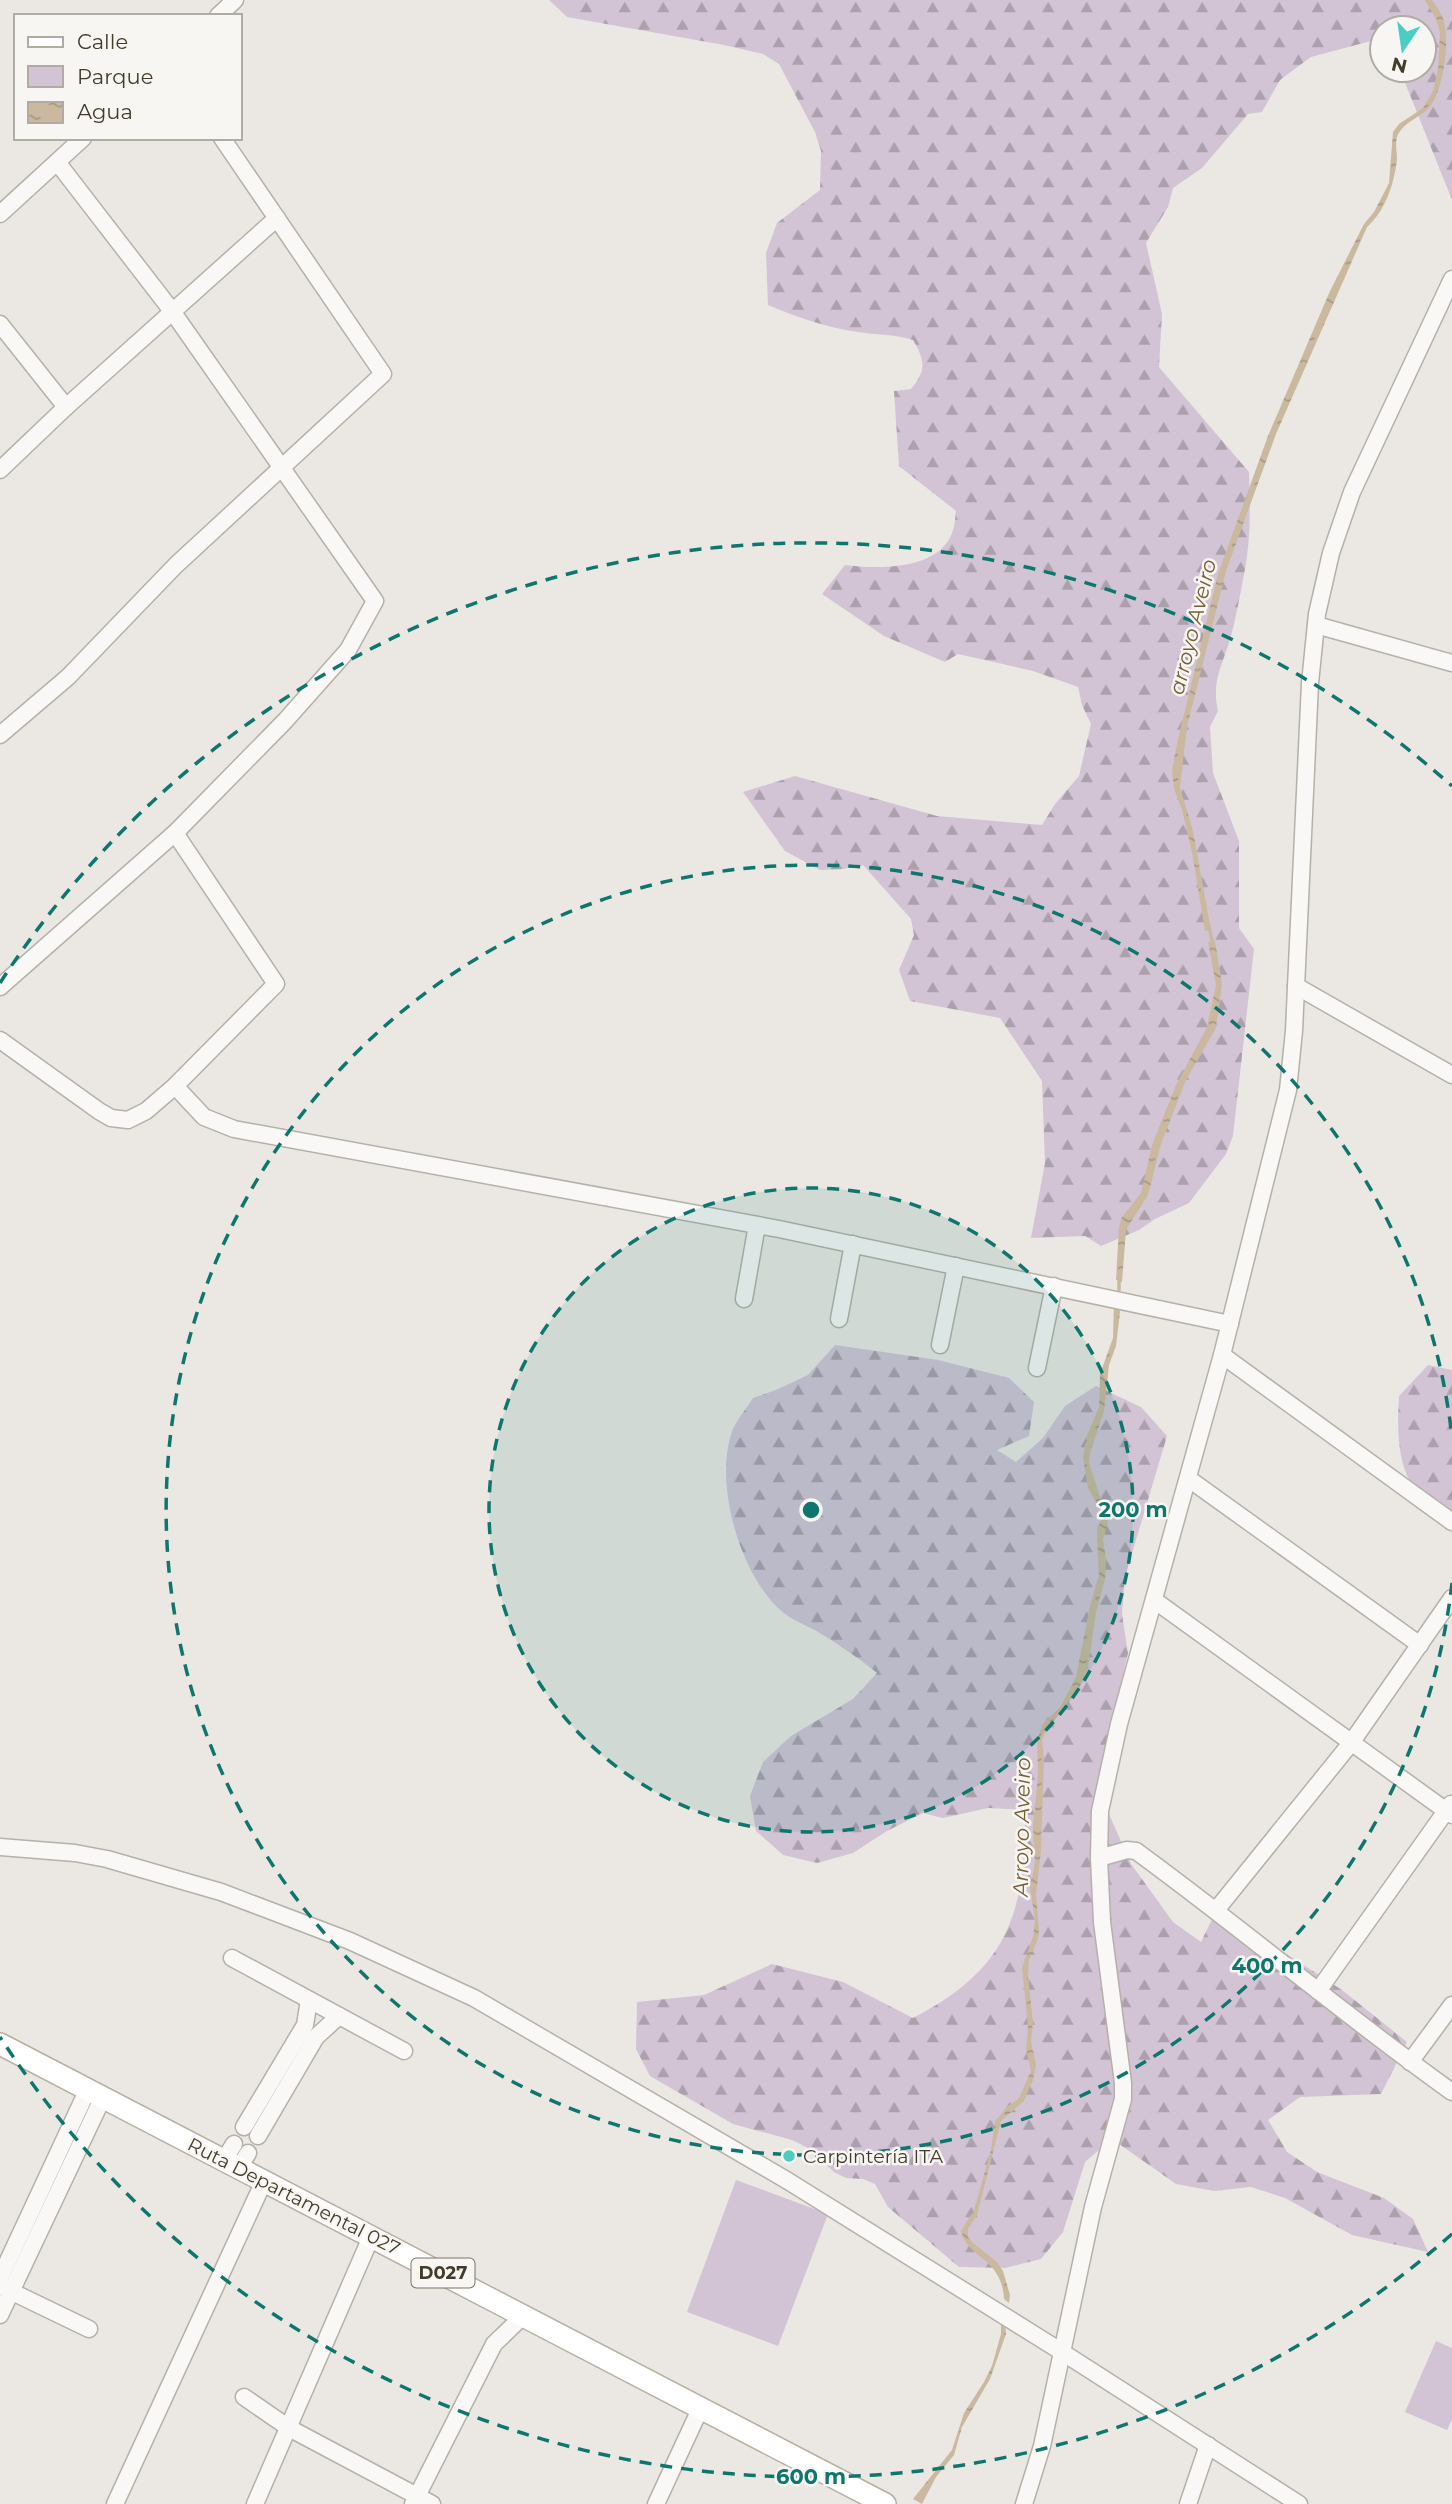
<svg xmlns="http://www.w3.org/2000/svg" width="1452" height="2504" viewBox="0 0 1452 2504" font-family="Montserrat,sans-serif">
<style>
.green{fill:#d2c4d5}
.forest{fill:url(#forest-firs)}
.water{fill:url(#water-ripples)}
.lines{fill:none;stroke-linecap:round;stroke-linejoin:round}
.stream{stroke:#cab99f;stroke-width:3.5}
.minor-casing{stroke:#b5b1a8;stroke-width:19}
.major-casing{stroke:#b6b0a2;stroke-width:24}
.minor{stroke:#f9f8f6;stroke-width:16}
.major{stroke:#fff;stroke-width:21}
.ring{fill:none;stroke:#0f766e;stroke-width:3.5;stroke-dasharray:12 9}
.poi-dot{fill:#4bcdc4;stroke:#f8f6f3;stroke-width:2.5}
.labels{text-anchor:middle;stroke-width:5;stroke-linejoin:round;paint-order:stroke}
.shield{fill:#f8f6f3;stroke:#797467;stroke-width:2}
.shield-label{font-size:18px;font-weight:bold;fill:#433c2b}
.poi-label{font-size:19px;fill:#433c2b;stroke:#f8f6f3;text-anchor:start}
.street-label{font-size:19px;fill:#433c2b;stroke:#f8f6f3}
.water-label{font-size:21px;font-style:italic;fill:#775f35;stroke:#f8f6f3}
.centre{fill:#0f766e;stroke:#f8f6f3;stroke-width:3.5}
.ring-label{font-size:21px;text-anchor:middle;font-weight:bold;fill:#0f766e;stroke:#f8f6f3;stroke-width:5;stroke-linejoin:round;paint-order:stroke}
</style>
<defs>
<pattern id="forest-firs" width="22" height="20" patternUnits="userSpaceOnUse" patternTransform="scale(1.75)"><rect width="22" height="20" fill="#d2c4d5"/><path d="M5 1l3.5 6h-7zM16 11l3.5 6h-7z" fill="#aca0ad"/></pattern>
<pattern id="water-ripples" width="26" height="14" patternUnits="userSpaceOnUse" patternTransform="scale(1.75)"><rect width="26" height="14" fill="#cab99f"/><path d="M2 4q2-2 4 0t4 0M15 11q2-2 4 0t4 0" fill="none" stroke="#a69882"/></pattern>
</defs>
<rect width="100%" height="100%" fill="#ebe8e3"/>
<!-- green -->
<g class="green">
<path d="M736,2180L828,2214L778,2346L687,2312Z"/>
<path d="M1436,2341L1452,2348V2419L1447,2430L1405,2412Z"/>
</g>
<!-- forest -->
<g class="forest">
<path d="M549,0H1452V200L1400,70H1424V28H1382V38L1311,57L1280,80L1262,112L1248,114L1202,168L1173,188L1168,207L1146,243L1162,314L1159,367L1249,472C1250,504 1251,538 1245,569C1240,594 1236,620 1229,643C1220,670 1212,683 1218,711L1210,727L1213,773L1239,841V928L1254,949L1233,1136L1226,1154L1189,1203L1155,1219L1139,1230L1101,1246L1085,1236L1031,1238L1045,1163L1042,1081L1000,1018L910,1001L899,970L914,935L911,919L863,865L843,869L820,870L785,851L743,792L795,776L937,816L1042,825L1055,804L1079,776L1091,724L1082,705L1078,687L1033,671L958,654L945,662L884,636L822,594L845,565C877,569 938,571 952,533C955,526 955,518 956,511L899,466L894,391L911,389C927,369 925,361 913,340C894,334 877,335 858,332C827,328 797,317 768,305L766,253L777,223L820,190L821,151L815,132L779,64L763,54L724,45L567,17Z"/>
<path d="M835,1345L938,1360L1009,1378L1034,1402L1029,1436L997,1450L1016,1462L1043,1438L1065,1406L1096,1386L1141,1407L1167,1436L1125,1577L1122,1614L1128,1653L1105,1752L1109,1787L1105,1805L1131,1864L1173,1922L1201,1942L1217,1909L1342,1990L1407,2042L1381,2094L1300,2097L1268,2120L1287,2152L1317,2172L1384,2198L1413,2219L1428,2252L1352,2235L1285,2198L1251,2187L1214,2191L1176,2184L1112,2139L1085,2162L1063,2232L1041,2259L1005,2268L959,2267L888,2207L875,2184L863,2179L846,2178L834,2172L806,2147L792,2140L733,2124L650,2076L636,2049L637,2002L704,1995L772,1964L843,1982L913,2018C1008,1969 1026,1913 1025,1810L988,1808L943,1818L923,1813L887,1831L853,1853L817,1863L783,1855L756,1831L750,1796L763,1762L791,1736L853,1699L877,1673C857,1657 837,1643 815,1630C803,1624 788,1618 778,1608C739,1571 713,1480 733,1429C738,1418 747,1408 753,1398L776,1390L808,1375Z"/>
<path d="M1428,1365L1452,1370V1514C1444,1511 1433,1508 1427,1503C1396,1476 1397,1433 1399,1396Z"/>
</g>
<!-- water -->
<g class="water">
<path d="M1425,0H1432C1436,6 1441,12 1443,19C1451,39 1443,92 1429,108C1419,118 1402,123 1397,137C1395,144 1397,152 1397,159C1394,184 1386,210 1367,227L1276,434L1226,571L1187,727L1180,787L1193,831L1211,930L1205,931L1192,852L1182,810L1174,789L1172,771L1177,743L1218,574L1268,436L1330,291L1364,224L1374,212L1389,183L1393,132L1399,124L1423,108L1433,91L1438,69L1440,32L1436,19Z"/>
<path d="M1215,941L1222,984L1216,1028L1186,1080L1161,1144L1148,1195L1126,1230L1122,1282L1116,1280L1119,1227L1122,1217L1141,1193L1152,1145L1176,1085L1207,1027L1216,985L1208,942Z"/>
<path d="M1114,1302H1118L1120,1312L1116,1346L1109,1365L1104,1411L1090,1453L1089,1463L1108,1521L1103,1540L1106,1559L1105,1579L1096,1612L1088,1668L1079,1688L1048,1728L1042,1740L1044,1759L1041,1851L1036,1894L1039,1930L1038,1939L1029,1960L1028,1976L1033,2022L1031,2041L1036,2065L1033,2080L1024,2101L1001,2121L977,2215L968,2229V2237L972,2242L997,2262L1003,2271L1010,2295L1009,2303L1004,2299C1002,2257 967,2259 961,2231L974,2210L991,2150L995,2121L1007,2107L1019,2098L1031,2071L1026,2050L1028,2027L1022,1967L1033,1937L1035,1919L1030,1888L1035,1862L1033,1826L1038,1775L1037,1740L1043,1724L1061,1706L1076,1677L1090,1606L1099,1575L1097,1538V1528L1102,1519L1100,1509L1088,1488L1083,1458L1086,1438L1099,1407L1100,1374L1113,1338Z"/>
<path d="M1001,2320L1005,2322L1006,2334L990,2379L962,2427L954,2455L936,2477L922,2504L913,2499L952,2450L964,2413L984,2382L992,2366L1001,2334Z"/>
</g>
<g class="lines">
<!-- stream -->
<g class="stream">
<path d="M1209,926L1213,946"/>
<path d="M1119,1290V1277"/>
</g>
<!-- minor casing -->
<g class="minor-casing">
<g id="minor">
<path d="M218,16L235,0"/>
<path d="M0,214L83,138"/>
<path d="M0,324L66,407"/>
<path d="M0,470L66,407L277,218"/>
<path d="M1316,625L1452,663"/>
<path d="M0,735L68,677L176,565L383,374L222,138"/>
<path d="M1296,986L1452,1075"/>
<path d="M0,987L175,833L285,721L348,650L375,601L172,311L57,162"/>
<path d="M0,1040L99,1111L111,1118L128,1120L146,1111L175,1086L276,984L175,833"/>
<path d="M175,1086L204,1117L234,1129L779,1229L1230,1324"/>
<path d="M744,1299L757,1225"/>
<path d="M839,1319L853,1244"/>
<path d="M940,1345L956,1266"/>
<path d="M1222,1355L1452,1522"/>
<path d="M1037,1368L1054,1286"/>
<path d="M1189,1479L1420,1645"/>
<path d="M1154,1600L1452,1815"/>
<path d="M0,1847L75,1853L107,1859L221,1892L350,1941L474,1998L788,2181L1062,2352L1299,2504"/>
<path d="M1099,1858L1127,1850L1136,1851C1243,1929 1344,2015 1452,2092"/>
<path d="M1217,1909L1351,1743L1452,1598"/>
<path d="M232,1958L404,2051"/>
<path d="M1318,1991L1451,1804"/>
<path d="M1410,2062L1452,2005"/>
<path d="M244,2127L305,2025L309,2000"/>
<path d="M258,2136L316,2037L339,2016"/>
<path d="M224,2160L234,2144"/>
<path d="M239,2168L248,2153"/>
<path d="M0,2278L88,2089"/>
<path d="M2,2287L89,2329"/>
<path d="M0,2315L103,2097"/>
<path d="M244,2397L289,2428L432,2504"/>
<path d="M115,2504L264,2181"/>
<path d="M255,2504L371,2237"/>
<path d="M413,2504L494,2344L524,2315"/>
<path d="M656,2504L701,2407"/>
<path d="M1024,2504L1042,2446L1093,2207L1123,2099V2083L1102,1922L1099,1858L1100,1811L1119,1724L1222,1355L1288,1090L1294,1031L1310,683L1317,614L1331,553L1352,492L1452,279"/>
<path d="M1188,2504L1208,2445"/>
</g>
</g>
<!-- major casing -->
<g class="major-casing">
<path id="major" d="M0,2044L885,2504"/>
</g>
<!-- minor -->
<use href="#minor" class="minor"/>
<!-- major -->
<use href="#major" class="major"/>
</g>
<!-- distance rings -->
<circle cx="811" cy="1510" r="322" fill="#0f766e" fill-opacity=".12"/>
<g class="ring">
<circle cx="811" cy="1510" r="322"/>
<path d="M1452 1583A645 645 0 1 1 1452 1437"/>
<path d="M1452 2234A967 967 0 0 1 0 2037M0 983A967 967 0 0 1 1452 786"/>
</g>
<!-- markers -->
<circle class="poi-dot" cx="789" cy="2156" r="7"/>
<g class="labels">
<!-- shield labels -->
<rect class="shield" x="411.5" y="2258.5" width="63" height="29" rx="5"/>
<g class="shield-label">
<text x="443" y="2279">D027</text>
</g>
<!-- poi labels -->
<g class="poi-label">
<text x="803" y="2163">Carpintería ITA</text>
</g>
<!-- street labels -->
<g class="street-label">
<text transform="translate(294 2196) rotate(27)" y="7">Ruta Departamental 027</text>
</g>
<!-- water labels -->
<g class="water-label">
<text transform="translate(1193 627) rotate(-76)" y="7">arroyo Aveiro</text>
<text transform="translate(1022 1827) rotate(-89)" y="7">Arroyo Aveiro</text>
</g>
</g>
<circle cx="811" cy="1510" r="10" class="centre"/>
<g class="ring-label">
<text x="1133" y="1517">200 m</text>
<text x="1267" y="1973">400 m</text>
<text x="811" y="2484">600 m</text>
</g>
<!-- legend -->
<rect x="14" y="14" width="228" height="126" fill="#f8f6f3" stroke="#b0aca3" stroke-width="2"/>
<rect x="28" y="37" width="35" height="10" fill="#ffffff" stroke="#b0aca3" stroke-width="2"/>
<text x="77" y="49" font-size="21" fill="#433c2b">Calle</text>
<rect x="28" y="66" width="35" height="21" fill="#d2c4d5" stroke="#b0aca3" stroke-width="2"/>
<text x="77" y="84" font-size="21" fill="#433c2b">Parque</text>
<rect x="28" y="102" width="35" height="21" fill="url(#water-ripples)" stroke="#b0aca3" stroke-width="2"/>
<text x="77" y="119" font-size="21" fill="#433c2b">Agua</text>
<!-- north arrow -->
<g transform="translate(1403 49) rotate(193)"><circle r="33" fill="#f8f6f3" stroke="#b0aca3" stroke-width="2"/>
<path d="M0-5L12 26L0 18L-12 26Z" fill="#4bcdc4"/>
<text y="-10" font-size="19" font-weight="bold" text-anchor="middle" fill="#433c2b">N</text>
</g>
</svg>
